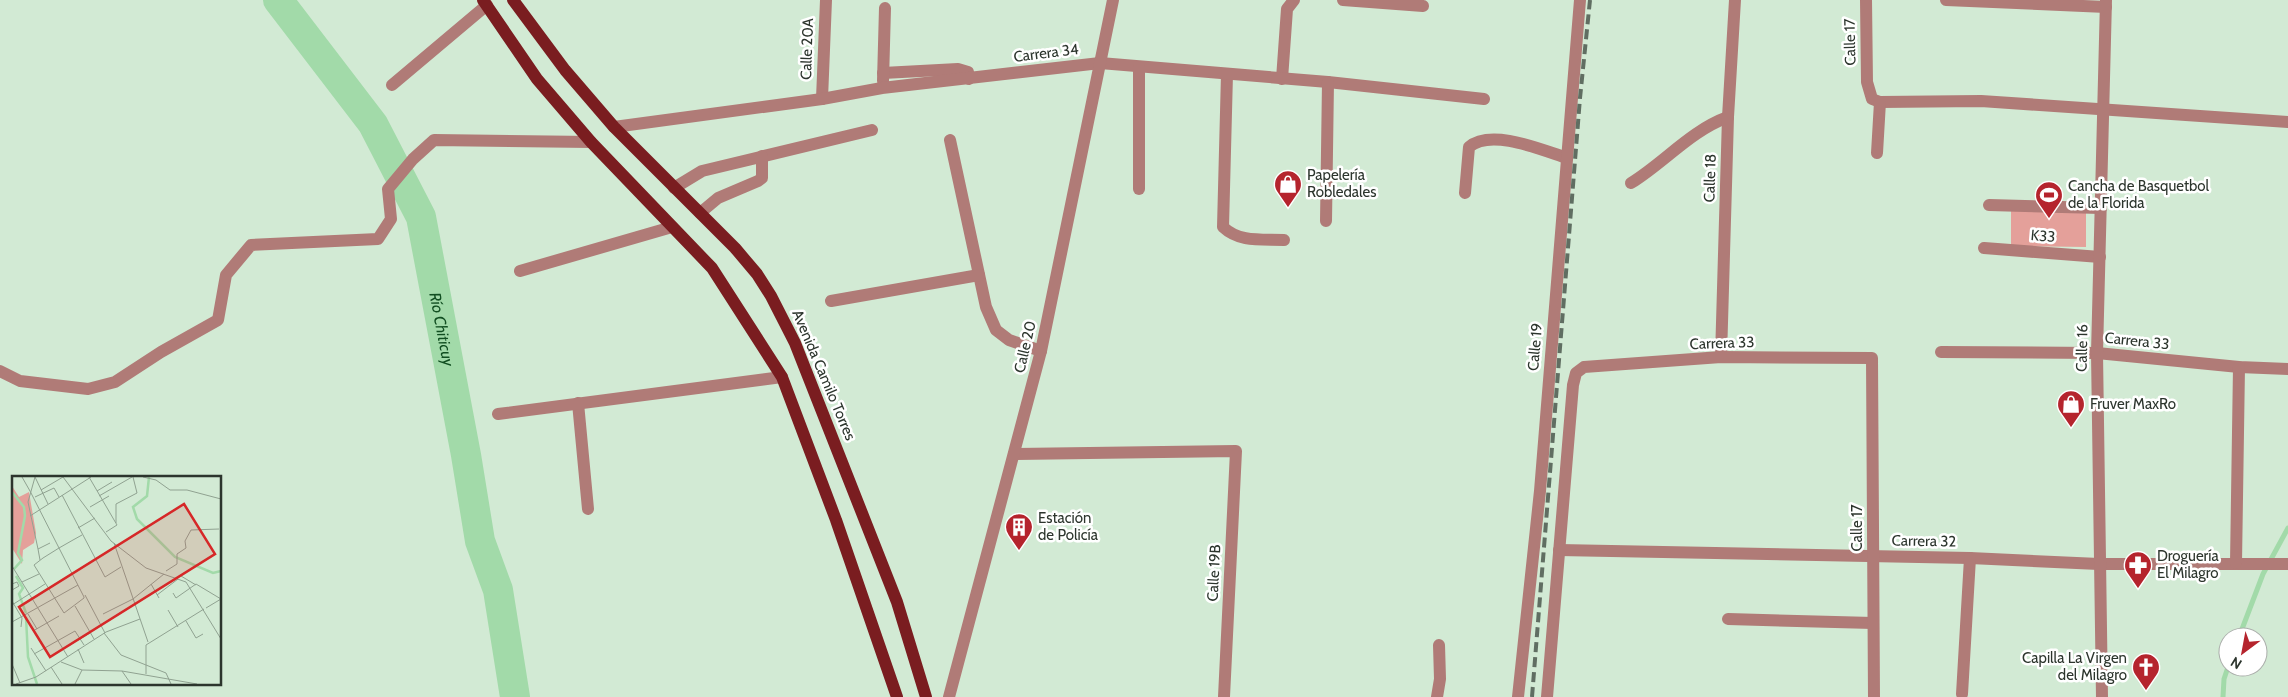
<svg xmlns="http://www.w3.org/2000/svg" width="2288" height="697" viewBox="0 0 2288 697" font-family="Cabin,sans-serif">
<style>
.pitch{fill:#e4a09a}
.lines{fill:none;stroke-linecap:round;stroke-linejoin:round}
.stream{stroke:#a2daa9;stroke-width:5}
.river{stroke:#a2daa9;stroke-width:30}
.minor{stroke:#b07b77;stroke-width:12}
.major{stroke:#7a1d20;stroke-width:12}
.rail{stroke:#606e62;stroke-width:4;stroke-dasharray:10 5;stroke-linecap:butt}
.labels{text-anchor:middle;stroke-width:5;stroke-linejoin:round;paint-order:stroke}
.street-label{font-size:15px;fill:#2c352d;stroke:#fff}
.poi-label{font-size:15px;fill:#2c352d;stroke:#fff;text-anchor:start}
.water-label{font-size:16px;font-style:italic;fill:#114e21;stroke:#fff}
.inset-river{fill:none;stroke:#a2daa9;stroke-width:2.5}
.inset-road{fill:none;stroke:#90a291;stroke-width:1}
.view{fill:#d62828;fill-opacity:0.15;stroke:#d62828;stroke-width:2.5}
.inset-edge{fill:none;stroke:#2c352d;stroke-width:2.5}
</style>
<rect width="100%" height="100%" fill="#d2ead4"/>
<!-- pitch -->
<path class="pitch" d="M2011,209L2086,210V247L2011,246Z"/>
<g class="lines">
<!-- stream -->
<g class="stream">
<path d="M2239,637L2263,574L2288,528"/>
<path d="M2223,697L2224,679L2228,667"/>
</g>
<!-- river -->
<path class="river" id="s1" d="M278,0L373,124L421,217L466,455L480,541L498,590L515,697"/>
<!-- minor -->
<g class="minor">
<path d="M1343,0L1423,6"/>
<path d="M1866,0L1867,82L1872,99L1880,102L1981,101L2288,122"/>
<path d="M1946,0L2106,7"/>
<path d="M883,73L958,69L968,72L969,79"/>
<path d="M1227,74L1223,227C1240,243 1262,239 1284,240"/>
<path d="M1282,79L1287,9L1294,0"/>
<path d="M883,81L885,8"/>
<path d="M392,85L487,5"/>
<path d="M822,99L826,0"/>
<path d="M614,127L822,99L882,88L1100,63L1328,82L1484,99"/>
<path d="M950,140L986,307L996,330L1009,340L1041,351"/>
<path d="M1877,153L1880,102"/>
<path d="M1631,183C1665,162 1690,131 1728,117"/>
<path d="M674,188L702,171L872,130"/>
<path d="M1139,189V67"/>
<path d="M1465,193L1469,147C1491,128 1542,150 1567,158"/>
<path d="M1989,205L2101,208"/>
<path d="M700,213L718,198L758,181L762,178V156"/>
<path d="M1326,221L1328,82"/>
<path d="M1984,248L2100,257"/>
<path d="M520,271L672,227"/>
<path d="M831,301L979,275"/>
<path d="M1941,352L2097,353L2239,367L2288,369"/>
<path d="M1721,357L1728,117L1735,0"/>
<path d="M0,371L20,381L88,389L115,382L161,352L218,320L226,275L251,245L378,239L391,219L388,189L413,159L434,140L591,142"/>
<path d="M578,403L588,509"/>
<path d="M498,414L782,377"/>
<path d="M1014,454L1236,451L1224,697"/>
<path d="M1559,550L1970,558L2099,564H2288"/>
<path d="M2236,563L2239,367"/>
<path d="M1728,619L1873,623"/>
<path d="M1962,694L1970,558"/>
<path d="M949,697L1041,351L1113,0"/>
<path d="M1437,697L1440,679L1439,645"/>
<path d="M1518,697L1540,491L1580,0"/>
<path d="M1547,697L1573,385L1576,373L1584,367L1721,357L1872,358L1874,697"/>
<path d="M2102,697L2097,353L2106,0"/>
</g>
<!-- major -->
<g class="major">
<path d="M483,0L537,79L591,142L712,268L782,377L836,520L897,697"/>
<path d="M513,0L565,70L614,127L735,248L757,274L771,296L795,343L897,602L926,697"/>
</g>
<!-- rail -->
<path class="rail" d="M1532,697L1580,98L1590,0"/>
</g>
<!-- icons -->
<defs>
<g id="shop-pin" transform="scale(1.4375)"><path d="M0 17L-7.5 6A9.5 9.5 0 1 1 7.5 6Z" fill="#b5242d" stroke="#fff"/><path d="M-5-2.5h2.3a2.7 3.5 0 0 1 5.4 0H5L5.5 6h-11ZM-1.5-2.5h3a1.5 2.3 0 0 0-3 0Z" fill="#fff"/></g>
<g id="stadium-pin" transform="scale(1.4375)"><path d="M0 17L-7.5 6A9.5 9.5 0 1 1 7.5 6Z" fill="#b5242d" stroke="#fff"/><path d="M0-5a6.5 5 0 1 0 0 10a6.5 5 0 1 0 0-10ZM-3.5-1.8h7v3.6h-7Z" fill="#fff"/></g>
<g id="building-pin" transform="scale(1.4375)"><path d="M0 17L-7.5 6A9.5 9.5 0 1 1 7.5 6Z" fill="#b5242d" stroke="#fff"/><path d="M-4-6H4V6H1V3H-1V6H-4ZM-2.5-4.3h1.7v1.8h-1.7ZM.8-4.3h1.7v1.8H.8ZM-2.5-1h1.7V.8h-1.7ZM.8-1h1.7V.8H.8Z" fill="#fff"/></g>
<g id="pharmacy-pin" transform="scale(1.4375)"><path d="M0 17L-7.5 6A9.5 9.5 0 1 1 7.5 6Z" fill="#b5242d" stroke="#fff"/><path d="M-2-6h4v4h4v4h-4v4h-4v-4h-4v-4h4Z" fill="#fff"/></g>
<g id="church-pin" transform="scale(1.4375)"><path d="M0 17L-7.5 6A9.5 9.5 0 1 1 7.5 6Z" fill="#b5242d" stroke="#fff"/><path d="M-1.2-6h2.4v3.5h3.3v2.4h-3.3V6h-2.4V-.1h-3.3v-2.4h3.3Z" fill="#fff"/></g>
</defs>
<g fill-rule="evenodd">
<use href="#shop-pin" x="1288" y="184"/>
<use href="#stadium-pin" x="2049" y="195"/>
<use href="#shop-pin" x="2071" y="404"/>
<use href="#building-pin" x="1019" y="527"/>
<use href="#pharmacy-pin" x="2138" y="565"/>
<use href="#church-pin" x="2146" y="667"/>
</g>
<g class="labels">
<!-- street labels -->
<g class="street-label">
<text transform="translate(1850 42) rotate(-91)" y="5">Calle 17</text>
<text transform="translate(807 49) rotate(-88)" y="5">Calle 20A</text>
<text transform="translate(1046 53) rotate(-7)" y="5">Carrera 34</text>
<text transform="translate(1710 178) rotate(-88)" y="5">Calle 18</text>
<text transform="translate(2043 236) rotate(5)" y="5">K33</text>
<text transform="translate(2137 341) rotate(6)" y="5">Carrera 33</text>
<text transform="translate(1722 343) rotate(-2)" y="5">Carrera 33</text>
<text transform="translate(1025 347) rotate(-77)" y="5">Calle 20</text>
<text transform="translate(1535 347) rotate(-85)" y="5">Calle 19</text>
<text transform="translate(2082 348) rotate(-89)" y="5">Calle 16</text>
<text transform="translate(824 375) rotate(67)" y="5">Avenida Camilo Torres</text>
<text transform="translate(1857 528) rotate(-90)" y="5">Calle 17</text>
<text transform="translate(1924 541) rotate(1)" y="5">Carrera 32</text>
<text transform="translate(1214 573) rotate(-87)" y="5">Calle 19B</text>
</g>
<!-- poi labels -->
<g class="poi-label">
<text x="1307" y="180">Papelería<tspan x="1307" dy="17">Robledales</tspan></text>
<text x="2068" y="191">Cancha de Basquetbol<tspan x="2068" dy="17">de la Florida</tspan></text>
<text x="2090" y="409">Fruver MaxRo</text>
<text x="1038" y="523">Estación<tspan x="1038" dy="17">de Policía</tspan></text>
<text x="2157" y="561">Droguería<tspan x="2157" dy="17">El Milagro</tspan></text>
<text x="2127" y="663" text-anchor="end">Capilla La Virgen<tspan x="2127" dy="17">del Milagro</tspan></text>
</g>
<!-- water labels -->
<g class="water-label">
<text dy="6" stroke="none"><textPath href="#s1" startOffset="375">Río Chiticuy</textPath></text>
</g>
</g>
<!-- overview -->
<g transform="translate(12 476)">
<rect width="209" height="209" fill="#d2ead4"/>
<path d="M0,10L7,21L17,16L24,57L22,67L11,74L10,88L0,72Z" fill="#e4a09a"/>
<path class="inset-river" d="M137,1L135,20L121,31L125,43L163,81L201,97L209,95M0,16L12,31L13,40L6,77L10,84L2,93M4,100L11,112L7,118L14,137M14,141L16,181L25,208"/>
<path class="inset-road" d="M10,1L18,15L47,72L72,121V122L52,137L22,89L31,82L47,72L61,64L70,59M23,1L16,26L26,73M23,1L36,28M51,1L99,65L134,92L174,106L209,163M77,1L105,49L94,56M131,1L144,4L158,14H175L209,23M29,14L51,1M85,15L100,6M50,19L93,101L109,91M87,20L120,1M23,21L42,12L47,21M78,31L97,20M18,40L79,1M104,47V28L125,17L121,1M66,52L83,42M102,67L136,166M28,84L26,73L38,67M0,90L56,181M154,95L165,88V78L174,72L173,65L179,54L207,53M169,100L184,109M10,106L27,98M0,108L5,106L7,110L0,114M139,108L147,122M161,117L164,122L184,108L209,123M73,119L93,157M145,119L166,103M0,125L10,142L9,151M0,129L33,108M63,130L82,163M194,132L209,123M156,134L166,151M16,138L25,153M91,138L121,123L152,98M174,145L184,162L191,158M0,146L66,109M21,155L47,140M92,157L109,179L154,197L159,208M19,172L34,195M51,173L78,157M66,173L72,187M22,178L63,155L72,169M49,186L70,194L110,195L185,208M0,188L8,207M39,191L50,208M110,195L119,208M134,198V169L192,133M4,208L24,201L94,156L128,143M63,208L70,194"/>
<path class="view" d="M172,28L203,78L38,181L7,131Z"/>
<rect width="209" height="209" class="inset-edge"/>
</g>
<!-- north arrow -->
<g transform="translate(2243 652) rotate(212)"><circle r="24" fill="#ffffff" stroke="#abaeab"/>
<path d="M0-4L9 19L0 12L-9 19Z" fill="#b5242d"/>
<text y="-8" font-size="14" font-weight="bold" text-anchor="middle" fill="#2c352d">N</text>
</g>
</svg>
